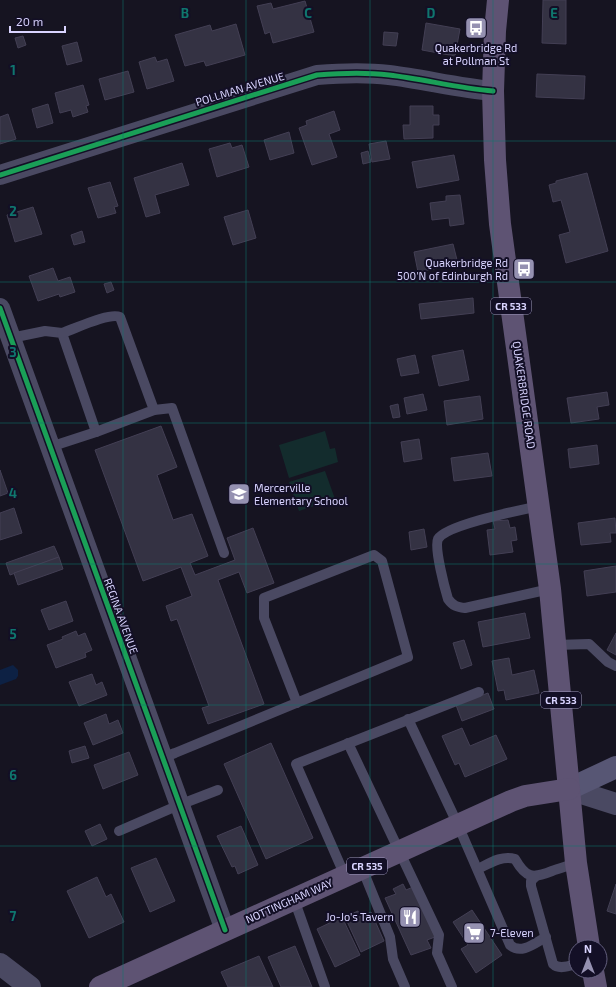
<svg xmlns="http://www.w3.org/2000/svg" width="616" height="987" viewBox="0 0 616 987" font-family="'Exo 2',sans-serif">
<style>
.green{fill:#132c2d}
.water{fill:#0d2144}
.building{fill:#343243;stroke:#433f54}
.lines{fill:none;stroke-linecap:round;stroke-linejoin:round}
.service{stroke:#4a4962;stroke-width:10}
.minor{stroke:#4a4962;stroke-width:20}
.tertiary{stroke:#4a4962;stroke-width:22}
.secondary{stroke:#575674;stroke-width:22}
.primary{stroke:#5e5373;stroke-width:22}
.cycleway-casing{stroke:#130f26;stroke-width:8}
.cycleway{stroke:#1a9f57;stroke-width:5}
.grid{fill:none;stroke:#0f766e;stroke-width:1;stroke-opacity:0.55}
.labels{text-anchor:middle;stroke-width:4;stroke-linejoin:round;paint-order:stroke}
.shield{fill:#130f26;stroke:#9e99be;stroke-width:1}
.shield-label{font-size:10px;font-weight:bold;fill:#d9d4ff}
.poi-label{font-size:11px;fill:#d9d4ff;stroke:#130f26;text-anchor:end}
.street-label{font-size:11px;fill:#d9d4ff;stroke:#130f26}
.grid-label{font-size:13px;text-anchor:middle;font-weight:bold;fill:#0f766e;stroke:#130f26;stroke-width:4;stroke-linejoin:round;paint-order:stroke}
</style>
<rect width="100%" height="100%" fill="#161421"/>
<!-- green -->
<g class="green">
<path d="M325,431L330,449L335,448L338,462L289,478L279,445Z"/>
<path d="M325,471L335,499L299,511L289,482Z"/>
</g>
<!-- water -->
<path class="water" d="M13,665L18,670V676L16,679L0,685V670Z"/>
<!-- building -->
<g class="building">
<path d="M543,0H566V44L542,43Z"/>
<path d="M305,1L314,32L273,43L270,32L265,34L257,6L271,3L273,9Z"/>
<path d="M426,23L460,29L455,56L422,50Z"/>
<path d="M236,24L245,55L206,66L204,61L185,66L175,35L210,25L212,31Z"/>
<path d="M384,32L398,33L396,46L383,45Z"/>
<path d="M23,36L26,45L18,48L15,38Z"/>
<path d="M77,42L82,61L67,65L62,46Z"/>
<path d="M155,57L157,62L167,59L174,81L147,89L139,62Z"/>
<path d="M128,71L134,92L105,100L99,79Z"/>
<path d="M537,74L585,76L584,99L536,97Z"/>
<path d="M83,85L89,105L86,106L88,112L73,117L71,110L60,113L55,93Z"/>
<path d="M48,104L53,123L37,128L32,109Z"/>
<path d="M410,106H433V115H439V125H433V138L404,139L403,125H410Z"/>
<path d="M334,111L340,130L329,134L337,157L312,165L299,128L307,125L306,121Z"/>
<path d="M8,114L16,139L0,144V117Z"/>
<path d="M289,132L294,153L270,160L264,140Z"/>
<path d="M386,141L390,159L372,162L369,144Z"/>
<path d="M230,143L232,148L242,145L249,167L217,177L209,149Z"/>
<path d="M368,151L371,162L363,164L361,153Z"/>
<path d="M454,155L459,180L417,188L412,162Z"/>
<path d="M182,163L189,185L155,195L160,213L146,217L134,178Z"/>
<path d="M587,173L608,251L566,263L559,235L570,232L561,200L553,202L549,185L556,183V181Z"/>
<path d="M110,182L118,206L114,207L116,213L98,218L88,188Z"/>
<path d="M460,195L464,224L450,226L449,218L432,220L430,203L446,201V196Z"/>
<path d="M33,207L42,234L15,242L7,215Z"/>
<path d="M248,210L256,238L233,245L224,217Z"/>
<path d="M82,231L85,242L74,245L71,235Z"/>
<path d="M453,244L458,264L418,272L414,252Z"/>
<path d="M53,268L58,281L70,277L75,292L60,297L59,294L38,301L29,276Z"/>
<path d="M111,282L114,290L107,293L104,284Z"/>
<path d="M473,298L474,313L421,319L419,304Z"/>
<path d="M463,350L469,380L439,386L432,356Z"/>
<path d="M415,355L419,373L401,376L397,359Z"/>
<path d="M607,392L609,405L597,407L599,419L571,423L567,398Z"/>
<path d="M423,394L427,410L407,414L404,398Z"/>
<path d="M480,396L483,419L447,425L444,401Z"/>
<path d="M398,404L400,417L393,418L390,406Z"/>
<path d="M161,426L177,467L157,475L173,520L192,514L208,556L190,563L195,575L235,560L227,538L253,528L274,583L247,593L239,572L218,580L264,704L208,724L202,708L209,706L177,619L171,621L166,606L192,596L181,567L143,581L95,450Z"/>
<path d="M419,439L422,459L404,462L401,442Z"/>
<path d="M597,445L599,464L570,468L568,449Z"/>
<path d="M488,453L492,476L454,481L451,458Z"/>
<path d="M0,470L8,493L0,496Z"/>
<path d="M14,508L22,533L0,540V513Z"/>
<path d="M615,518L616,533H610L611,542L581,545L578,523Z"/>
<path d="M508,520L510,528L515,527L517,540L511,541L513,552L490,555L487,530L495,529L493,521Z"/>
<path d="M424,529L427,547L411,550L409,532Z"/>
<path d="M54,546L59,557L10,575L6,563Z"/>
<path d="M59,557L63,569L18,585L14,573Z"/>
<path d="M616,566V592L587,596L584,571Z"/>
<path d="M66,601L73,621L49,630L41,610Z"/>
<path d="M525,613L530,638L483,647L478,622Z"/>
<path d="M76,631L78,636L85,633L92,650L85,653L86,657L56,668L47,645L63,639L62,637Z"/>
<path d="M616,633V655L607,650Z"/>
<path d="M464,640L472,665L461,669L453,643Z"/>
<path d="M509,658L512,675L534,670L539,693L506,700L504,690L498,691L492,661Z"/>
<path d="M92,674L96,685L102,682L107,695L79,706L69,682Z"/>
<path d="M488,693L494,709L462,721L456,705Z"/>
<path d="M106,714L109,724L118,720L123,733L93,745L84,723Z"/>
<path d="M462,728L470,746L496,735L507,759L465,777L459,763L455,765L442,736Z"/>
<path d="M271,743L313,838L266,859L224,764Z"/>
<path d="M85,746L89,758L72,763L69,751Z"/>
<path d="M129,752L138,775L103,789L94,765Z"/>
<path d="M100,824L107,839L92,846L85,831Z"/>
<path d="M241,826L258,865L238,874L235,866L232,867L217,836Z"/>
<path d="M156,858L175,901L150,912L131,868Z"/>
<path d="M97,877L106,897L111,894L124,922L89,938L67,891Z"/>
<path d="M403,884L406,890L413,887L435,937L427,940L431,948L411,955L385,898L396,894L393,889Z"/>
<path d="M616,884V914L607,911Z"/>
<path d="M472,910L502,955L476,973L461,949L468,945L453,922Z"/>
<path d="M358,911L361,917L371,912L384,941L361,952L345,917Z"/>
<path d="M342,917L360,955L335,967L317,929Z"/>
<path d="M295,946L312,987H281L268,957Z"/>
<path d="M259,956L273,987H228L221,972Z"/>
</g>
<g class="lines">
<!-- service -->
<g class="service">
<path d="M11,338L45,331L62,333L96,432"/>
<path d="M154,410L172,408L224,553"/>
<path d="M50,447L96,432L154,410L120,317C109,312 75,329 62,333"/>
<path d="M539,506C521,510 446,525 438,539C434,548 445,589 448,599C453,606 457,607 465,608L550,589"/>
<path d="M555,645L589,644L608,662L616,666"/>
<path d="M408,719L458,825L510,945C521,955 535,943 546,937"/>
<path d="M348,743L439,935L437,953L452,987"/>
<path d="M162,758L175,753L408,657L382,561L374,555L264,598V618L297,703"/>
<path d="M119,831L179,805L218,790"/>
<path d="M362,868L390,937L393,959L405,987"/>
<path d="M478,869C490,863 502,855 515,859C526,878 532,879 552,871C560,868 568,866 576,863"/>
<path d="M345,876L296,764L479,692"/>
<path d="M535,877L531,881V886L553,964C559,970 569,966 576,964"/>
<path d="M294,899L325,987"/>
</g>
<!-- minor -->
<g class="minor">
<path d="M0,175L317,75C341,73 365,72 389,75C423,79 458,88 493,91"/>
<path d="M0,308L225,930"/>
</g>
<!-- tertiary -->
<g class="tertiary">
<path d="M569,789L616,804"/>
<path d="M0,964L30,987"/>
</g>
<!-- secondary -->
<path class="secondary" d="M569,789L616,767"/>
<!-- primary -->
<g class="primary">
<path d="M498,0L495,31L493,91L495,160L500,224L550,589L576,863L589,947"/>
<path d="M593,971L596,987"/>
<path d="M100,987L511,801L525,796L569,789"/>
</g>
<!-- cycleway casing -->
<g class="cycleway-casing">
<g id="cycleway">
<path d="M0,175L317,75C341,73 365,72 389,75C423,79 458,88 493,91"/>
<path d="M0,308L225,930"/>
</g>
</g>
<!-- cycleway -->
<use href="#cycleway" class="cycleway"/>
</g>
<!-- grid -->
<path class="grid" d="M123,0V987M246,0V987M370,0V987M493,0V987M0,141H616M0,282H616M0,423H616M0,564H616M0,705H616M0,846H616"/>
<!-- icons -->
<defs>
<g id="bus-square" transform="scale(1.15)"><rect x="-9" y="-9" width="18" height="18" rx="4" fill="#9591b1" stroke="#130f26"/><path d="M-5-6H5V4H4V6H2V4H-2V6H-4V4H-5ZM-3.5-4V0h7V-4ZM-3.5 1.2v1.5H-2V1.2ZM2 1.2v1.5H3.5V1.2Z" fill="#fff"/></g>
<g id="school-square" transform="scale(1.15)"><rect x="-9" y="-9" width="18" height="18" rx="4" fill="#9591b1" stroke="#130f26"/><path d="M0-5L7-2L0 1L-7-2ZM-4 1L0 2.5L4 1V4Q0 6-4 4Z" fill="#fff"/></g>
<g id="restaurant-square" transform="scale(1.15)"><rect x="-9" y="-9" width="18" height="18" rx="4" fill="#9591b1" stroke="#130f26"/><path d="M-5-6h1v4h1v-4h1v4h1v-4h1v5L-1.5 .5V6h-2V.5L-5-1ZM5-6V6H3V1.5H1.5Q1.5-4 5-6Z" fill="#fff"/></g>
<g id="supermarket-square" transform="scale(1.15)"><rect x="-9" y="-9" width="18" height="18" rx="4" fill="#9591b1" stroke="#130f26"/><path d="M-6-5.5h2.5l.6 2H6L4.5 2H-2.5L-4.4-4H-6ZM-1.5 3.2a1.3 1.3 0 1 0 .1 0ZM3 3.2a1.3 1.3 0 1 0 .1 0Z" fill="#fff"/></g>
</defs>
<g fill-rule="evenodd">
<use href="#bus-square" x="476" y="28"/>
<use href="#bus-square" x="524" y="269"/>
<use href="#school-square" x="239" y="494"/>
<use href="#restaurant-square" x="410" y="917"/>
<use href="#supermarket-square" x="474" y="933"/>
</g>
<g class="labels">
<!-- shield labels -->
<g class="shield">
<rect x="491" y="298" width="40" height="16" rx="3"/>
<rect x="541" y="692" width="40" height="16" rx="3"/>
<rect x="347" y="858" width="40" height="16" rx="3"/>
</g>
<g class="shield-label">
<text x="511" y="310">CR 533</text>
<text x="561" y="704">CR 533</text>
<text x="367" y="870">CR 535</text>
</g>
<!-- poi labels -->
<g class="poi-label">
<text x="476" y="52" text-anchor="middle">Quakerbridge Rd<tspan x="476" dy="13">at Pollman St</tspan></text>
<text x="508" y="267">Quakerbridge Rd<tspan x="508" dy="13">500'N of Edinburgh Rd</tspan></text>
<text x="254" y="492" text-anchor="start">Mercerville<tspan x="254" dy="13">Elementary School</tspan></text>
<text x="394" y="921">Jo-Jo's Tavern</text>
<text x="490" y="937" text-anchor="start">7-Eleven</text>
</g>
<!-- street labels -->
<g class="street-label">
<text transform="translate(240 89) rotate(-17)" y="4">POLLMAN AVENUE</text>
<text transform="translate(524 395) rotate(82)" y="4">QUAKERBRIDGE ROAD</text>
<text transform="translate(121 616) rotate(70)" y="4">REGINA AVENUE</text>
<text transform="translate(289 901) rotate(-24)" y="4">NOTTINGHAM WAY</text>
</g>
</g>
<g class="grid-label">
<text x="185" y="18">B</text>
<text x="308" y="18">C</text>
<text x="431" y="18">D</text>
<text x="554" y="18">E</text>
<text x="13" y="75">1</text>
<text x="13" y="216">2</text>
<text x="13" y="357">3</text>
<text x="13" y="498">4</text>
<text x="13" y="639">5</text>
<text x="13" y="780">6</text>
<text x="13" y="921">7</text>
</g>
<!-- north arrow -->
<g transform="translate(588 959)"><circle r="19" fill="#130f26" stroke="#625e7d"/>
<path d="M0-3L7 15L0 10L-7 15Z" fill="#9591b1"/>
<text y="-6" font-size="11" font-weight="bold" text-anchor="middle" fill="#d9d4ff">N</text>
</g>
<!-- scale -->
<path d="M10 26v6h55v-6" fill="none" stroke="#d9d4ff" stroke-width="2"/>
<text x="16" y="26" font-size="12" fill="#d9d4ff" stroke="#130f26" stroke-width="3" paint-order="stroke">20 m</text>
</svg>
